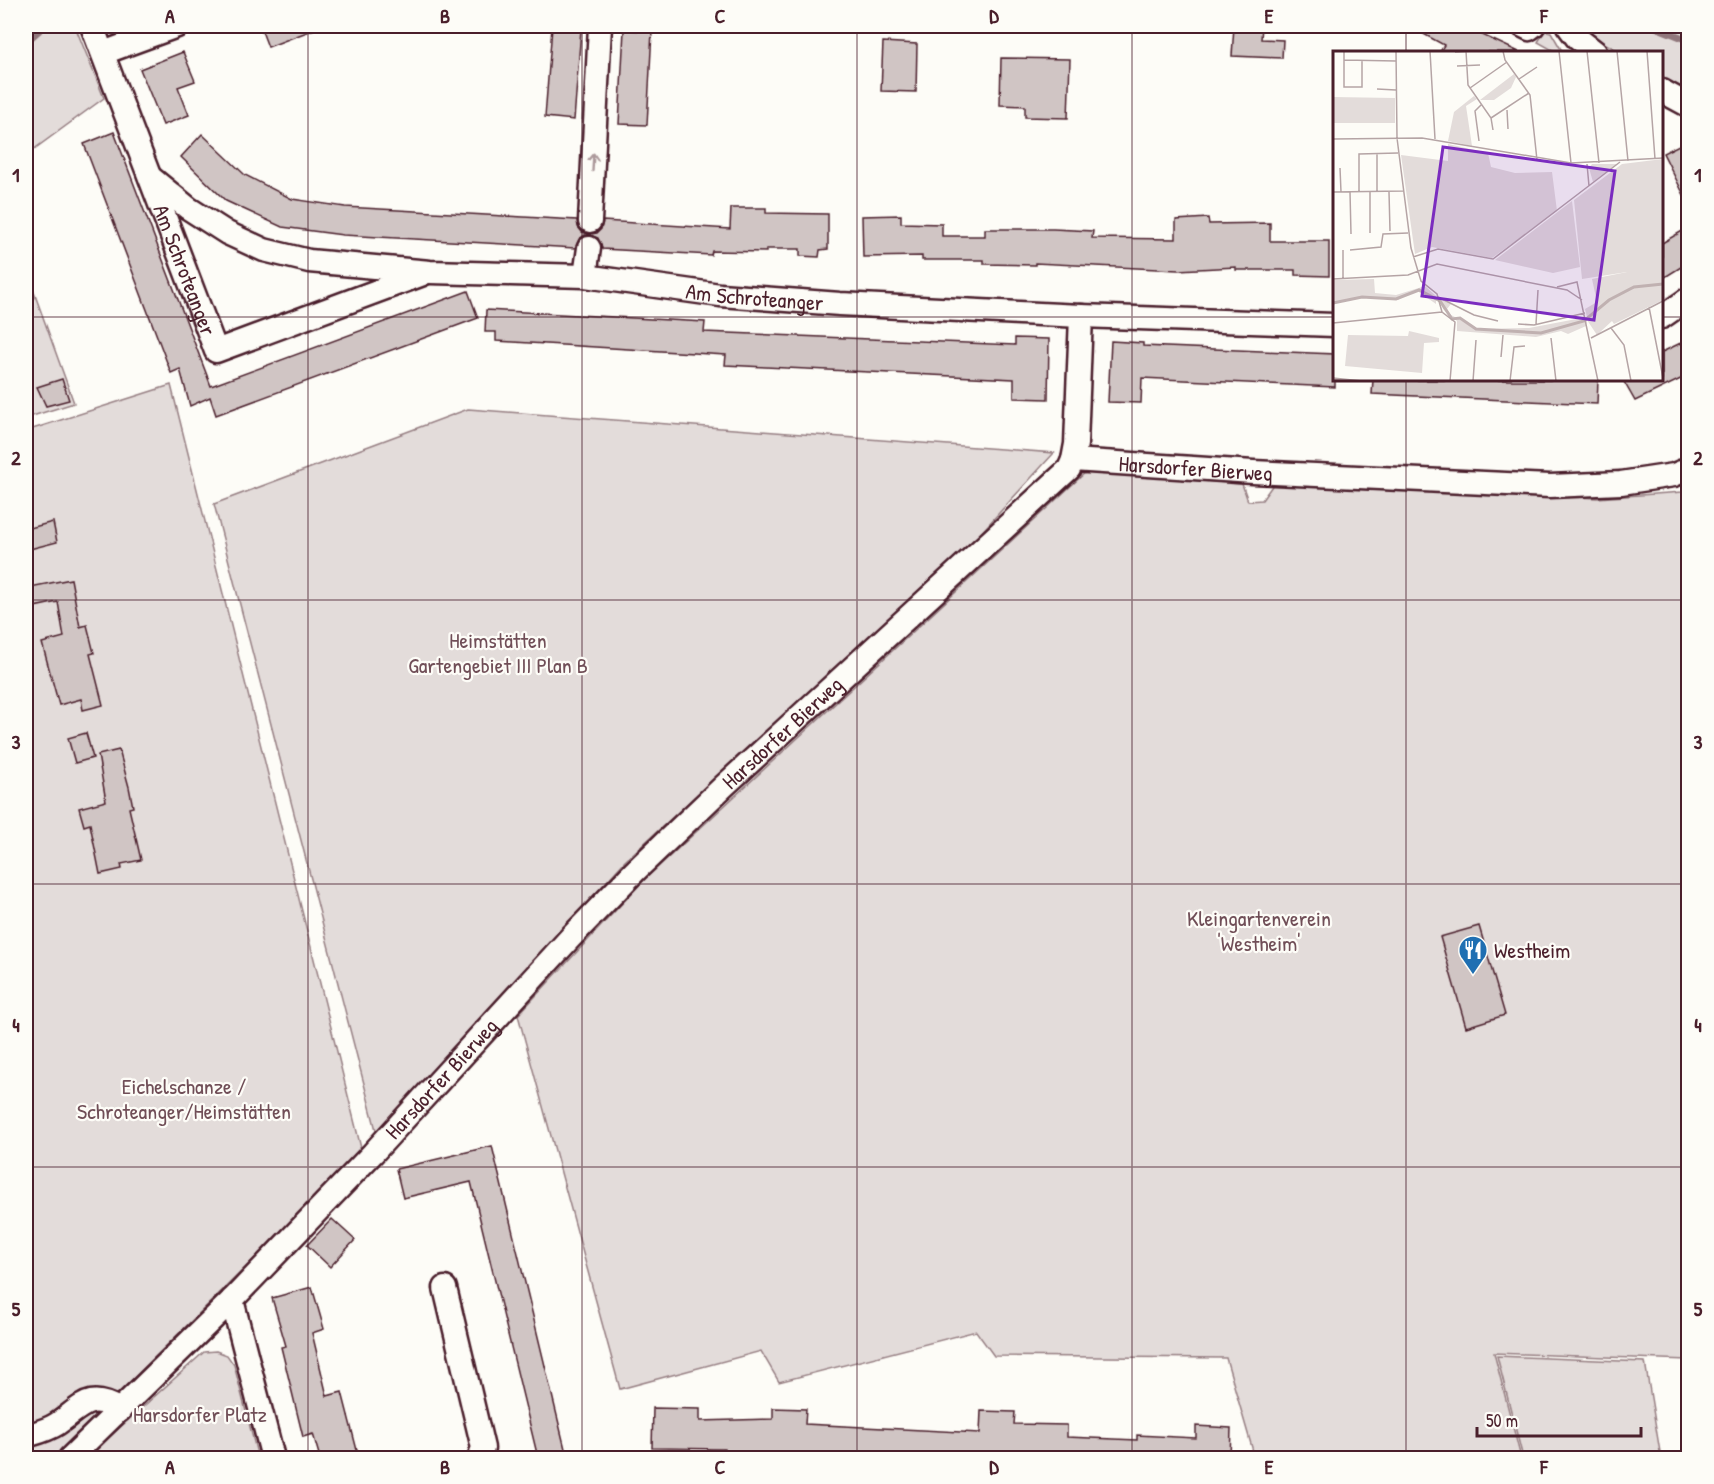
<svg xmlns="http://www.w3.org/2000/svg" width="1714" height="1484" viewBox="0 0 1714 1484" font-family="'Patrick Hand',sans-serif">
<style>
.green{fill:#e3dcda;stroke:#967e82;stroke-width:1.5}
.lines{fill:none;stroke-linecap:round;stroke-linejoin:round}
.stream{stroke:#91777b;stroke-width:7}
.building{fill:#d0c5c4;stroke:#4a1f2b;stroke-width:1.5}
.minor-casing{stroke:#4a1f2b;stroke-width:27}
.minor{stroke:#fdfcf7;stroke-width:22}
.oneway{stroke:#ac999b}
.grid{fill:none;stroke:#4a1f2b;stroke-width:1.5;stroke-opacity:0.55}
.labels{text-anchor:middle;stroke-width:4.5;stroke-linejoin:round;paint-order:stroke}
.street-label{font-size:22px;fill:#4a1f2b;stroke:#fdfcf7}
.park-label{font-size:22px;fill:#704e57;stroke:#fdfcf7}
.poi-label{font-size:22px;fill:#4a1f2b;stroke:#fdfcf7;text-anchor:start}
.inset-river{fill:none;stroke:#c0b1b1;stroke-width:3}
.inset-road{fill:none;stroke:#b5a4a5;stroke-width:1.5}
.view{fill:#7b2cbf;fill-opacity:0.15;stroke:#7b2cbf;stroke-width:3}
.inset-edge{fill:none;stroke:#4a1f2b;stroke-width:3}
.neatline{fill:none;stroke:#4a1f2b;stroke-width:2}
.grid-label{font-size:20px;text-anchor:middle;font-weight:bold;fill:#4a1f2b}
</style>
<rect width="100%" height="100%" fill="#fdfcf7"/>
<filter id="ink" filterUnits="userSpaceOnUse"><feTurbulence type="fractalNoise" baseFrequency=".0167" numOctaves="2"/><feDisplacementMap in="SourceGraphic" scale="12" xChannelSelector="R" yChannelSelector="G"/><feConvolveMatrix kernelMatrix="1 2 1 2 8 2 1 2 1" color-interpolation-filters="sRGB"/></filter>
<g filter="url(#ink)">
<!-- green -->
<g class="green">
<path d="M26,26H75L104,98L26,155Z"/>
<path d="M110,26H149L115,38Z"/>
<path d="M1582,26L1688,27V92L1662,76V52H1620L1590,35Z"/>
<path d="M1547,31L1551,32L1562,51L1561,52H1556L1538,42L1544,32Z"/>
<path d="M26,270L74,403L26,418Z"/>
<path d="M171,385L362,1152L53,1458H26V431Z"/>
<path d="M468,409L1054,453L977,537L625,861L377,1134L214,504Z"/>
<path d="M1086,472L1242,484L1248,501L1262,500L1274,483L1597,498L1683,492L1688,489V1360L1494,1353L1521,1458H1255L1226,1358L994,1356L976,1331L779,1382L761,1351L620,1389L518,1015L644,880Z"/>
<path d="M216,1351L227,1355L234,1365L258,1458H86L204,1352Z"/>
<path d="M1497,1356L1645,1362L1661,1458H1523Z"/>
</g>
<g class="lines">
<!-- stream -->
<g class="stream">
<path d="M1653,26L1688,40"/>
<path d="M26,42L44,26"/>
</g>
</g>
<!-- building -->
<g class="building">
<path d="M260,26H320V27L268,47Z"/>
<path d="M1234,26H1262L1261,39L1283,40L1282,58L1232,56Z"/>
<path d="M1409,26H1482L1478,33L1519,52H1440L1444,45Z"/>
<path d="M552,27L581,29L574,120L545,117Z"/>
<path d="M624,30L652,31L647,125L619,124Z"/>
<path d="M883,42L917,44L916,92L881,91Z"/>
<path d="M183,52L195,81L178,87L189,115L163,125L140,69Z"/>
<path d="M1001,58L1070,59L1068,118L1025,117V106L1000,105Z"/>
<path d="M114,132L211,386L468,291L478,318L216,415L210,397L190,406L180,369L171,373L84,144Z"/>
<path d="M202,134L245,175L292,199L345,207L577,220L578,227L582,232L590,234L597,233L601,229L603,221L730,229L731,208H766V213L828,214V249L820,250L819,257L800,256V249H766V252L712,251L711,255L602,249L598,238L590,235H585L579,239L575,248L343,235L282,227L226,201L181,157Z"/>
<path d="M1689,140V205L1663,153Z"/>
<path d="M901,215V223L942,224V236H985V229H1053L1093,231L1092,238L1176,239V220L1208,218L1209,224L1270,223V241H1329V276L1295,275V270H1236V267L1178,270L1035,263V265L984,264V260H922V256L863,257L862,216Z"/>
<path d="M1689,227V262L1662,279V243Z"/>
<path d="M486,310L705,322L704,332L1015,345V338L1049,339L1048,399L1014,398V379L725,365L726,355L496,341V332H485Z"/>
<path d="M1689,339V375L1635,401L1623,380H1662V352Z"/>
<path d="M1111,341L1143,343V346L1335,354V387L1142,378L1141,403L1108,402Z"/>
<path d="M62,379L69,400L46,406L37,387Z"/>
<path d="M1373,380H1598L1597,404L1372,394Z"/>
<path d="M53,522L57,542L26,550V529Z"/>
<path d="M71,579L80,627L87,625L94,653L90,654L103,705L83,710L81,699L59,705L42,643L64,637L58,602L34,607L30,587Z"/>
<path d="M86,733L93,758L75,763L68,738Z"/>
<path d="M119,750L129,787L133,807L129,808L141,860L121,864L122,869L100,874L90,824L84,826L79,808L106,801L98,755Z"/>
<path d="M1479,926L1505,1015L1466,1027L1440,937Z"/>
<path d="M492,1146L566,1453L544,1458H538L471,1182L403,1198L396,1169Z"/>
<path d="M332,1219L355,1240L330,1267L307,1245Z"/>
<path d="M312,1287L324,1329L312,1333L327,1396L342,1392L359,1458H320L313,1434L303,1437L281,1347L286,1346L272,1298Z"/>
<path d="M653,1408L700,1409V1421L773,1419V1408L806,1409L805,1424L980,1433L981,1411L1015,1412L1014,1424L1067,1425V1437L1137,1440V1435L1196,1438V1426L1231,1428L1230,1458H824V1456L725,1455V1449L652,1448Z"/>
</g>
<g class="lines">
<!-- minor casing -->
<g class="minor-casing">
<g id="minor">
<path id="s1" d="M92,26L216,351L423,274"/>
<path d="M1523,26L1529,29L1533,26"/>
<path d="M1568,26L1577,38L1595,52"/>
<path d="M103,53L177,26"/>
<path d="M1662,91L1688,105"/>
<path id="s2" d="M150,177L188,208L227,233L264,250L309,261L430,272L585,276L720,295L840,304L1081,316L1334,325"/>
<path d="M590,221L600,26"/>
<path d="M585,276L589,248"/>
<path d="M1662,317L1688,299"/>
<path id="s3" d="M1073,460L1253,472L1550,486L1621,483L1674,475L1688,469"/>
<path d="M445,1288L483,1448L479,1458"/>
<path d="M232,1300L273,1458"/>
<path d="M26,1436C36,1433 48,1430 57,1424C82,1407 89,1391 120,1410"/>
<path id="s4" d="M70,1458L232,1300L373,1153L571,937L635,871L724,786L1069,469L1073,460L1076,444L1081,316"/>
</g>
</g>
<!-- minor -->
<use href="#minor" class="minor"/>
</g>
<!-- one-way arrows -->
<defs><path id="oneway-shaft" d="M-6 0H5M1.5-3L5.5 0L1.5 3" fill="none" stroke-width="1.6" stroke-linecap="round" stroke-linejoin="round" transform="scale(1.5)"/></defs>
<use class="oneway" href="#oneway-shaft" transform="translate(593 162) rotate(-87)"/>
</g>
<!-- grid -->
<path class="grid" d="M308,26V1458M582,26V1458M857,26V1458M1132,26V1458M1406,26V52M26,317H1334M1662,317H1688M1406,380V1458M26,600H1688M26,884H1688M26,1167H1688"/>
<!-- icons -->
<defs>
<g id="restaurant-pin" transform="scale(1.5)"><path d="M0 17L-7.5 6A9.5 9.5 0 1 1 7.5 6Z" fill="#1f6fb2" stroke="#fdfcf7"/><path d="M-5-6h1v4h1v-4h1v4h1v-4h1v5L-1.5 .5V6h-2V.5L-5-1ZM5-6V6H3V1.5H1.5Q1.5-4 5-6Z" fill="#fff"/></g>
</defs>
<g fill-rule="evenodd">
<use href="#restaurant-pin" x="1473" y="950"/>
</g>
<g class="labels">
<!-- street labels -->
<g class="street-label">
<text dy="8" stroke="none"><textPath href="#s1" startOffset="261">Am Schroteanger</textPath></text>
<text dy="8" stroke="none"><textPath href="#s2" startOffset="630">Am Schroteanger</textPath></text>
<text dy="8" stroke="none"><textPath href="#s3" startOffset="123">Harsdorfer Bierweg</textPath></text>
<text dy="8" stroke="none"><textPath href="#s4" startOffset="1017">Harsdorfer Bierweg</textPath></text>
<text dy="8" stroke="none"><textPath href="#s4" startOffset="531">Harsdorfer Bierweg</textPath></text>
</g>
<!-- park labels -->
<g class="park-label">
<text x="498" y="648">Heimstätten<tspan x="498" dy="25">Gartengebiet III Plan B</tspan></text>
<text x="1259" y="926">Kleingartenverein<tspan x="1259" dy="25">'Westheim'</tspan></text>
<text x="184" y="1094">Eichelschanze /<tspan x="184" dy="25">Schroteanger/Heimstätten</tspan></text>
<text x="200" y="1422">Harsdorfer Platz</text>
</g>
<!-- poi labels -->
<g class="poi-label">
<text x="1494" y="958">Westheim</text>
</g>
</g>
<!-- overview -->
<g transform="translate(1333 51)">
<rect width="330" height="330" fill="#fdfcf7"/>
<path d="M181,23L183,26L178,37L161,49H147ZM141,45L144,48L133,55L139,95L115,90L121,61ZM0,46L62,47V72H0ZM115,93L155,102L158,116L182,122L219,121L224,160L159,207L99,196L82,203L68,104L115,110ZM330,108V249L281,273L279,270L264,284L254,269L253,275L235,283L228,280L203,286L124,280V270L110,258L107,246L118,253L114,258L118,264L145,278L196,277L254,266L252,258L264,251L259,228L294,221L249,228L241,149L289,113ZM259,113H285L260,131L256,117ZM239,150L247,216L220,222L162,209ZM41,228L42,242L63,244L92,235L103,245V253L83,239L65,249L32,246L0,252V229ZM76,280L106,287V291L91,292L89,322L12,315L15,284L75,285Z" fill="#e3dcda"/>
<path class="inset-river" d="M0,252L29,246L63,248L86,239L107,250L119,268L127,267L143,278L208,282L251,270L276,249L301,236L330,233"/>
<path class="inset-road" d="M11,0V36H29V10M63,0L64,87L78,197L88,230L104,243L109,261L122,271L117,330M97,0L102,88M133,0L135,34L158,67L160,79M170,0L172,9L197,44L204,109M226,0L238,112M254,0L266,112M284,0L295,110M314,0L322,108M122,1L141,0M11,9L63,10M124,15L147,14M186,28L204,16M137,37L174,11M44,38L63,39M174,59L175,78M158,67L196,42M0,88L89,87L238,112L330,107M146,90L142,60L148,54M44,103V141M254,113L256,135M7,117L8,141M0,141L70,140M17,141L18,183M26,141V103L65,102M37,141V182M56,141L57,180M10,199V227M17,199L48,196L50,183L75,182M80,206L105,198L160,208L287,111M0,228L75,224L104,213L234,239L249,249M224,236L244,231L265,330M105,246L141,264L165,270M316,256L330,327M0,272L109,261M185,273L201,274L252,262M203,273L205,239M278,277L291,294L298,330M218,287L223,330M258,287L330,250M168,306L170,284M0,327L29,330M0,328L23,330M140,330L143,289M177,330L181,296L192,295"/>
<path class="view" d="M110,96L282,120L261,269L89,245Z"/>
<rect width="330" height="330" class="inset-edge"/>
</g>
<!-- margin -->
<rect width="1714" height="1484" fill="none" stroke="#fdfcf7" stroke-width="66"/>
<!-- scale -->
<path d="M1477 1427v9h164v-9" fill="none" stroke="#4a1f2b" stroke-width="3"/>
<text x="1486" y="1427" font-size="18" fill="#4a1f2b" stroke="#fdfcf7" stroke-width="4.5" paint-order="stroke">50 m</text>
<rect x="33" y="33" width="1648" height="1418" class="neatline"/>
<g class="grid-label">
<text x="170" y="23">A</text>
<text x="445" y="23">B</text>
<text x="720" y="23">C</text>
<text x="994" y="23">D</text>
<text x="1269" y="23">E</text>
<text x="1544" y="23">F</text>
<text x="16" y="182">1</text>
<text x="1698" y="182">1</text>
<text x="16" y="465">2</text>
<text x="1698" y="465">2</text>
<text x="16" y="749">3</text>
<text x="1698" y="749">3</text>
<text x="16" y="1032">4</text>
<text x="1698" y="1032">4</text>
<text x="16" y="1316">5</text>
<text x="1698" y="1316">5</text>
<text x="170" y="1474">A</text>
<text x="445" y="1474">B</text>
<text x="720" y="1474">C</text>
<text x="994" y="1474">D</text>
<text x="1269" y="1474">E</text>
<text x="1544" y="1474">F</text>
</g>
</svg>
